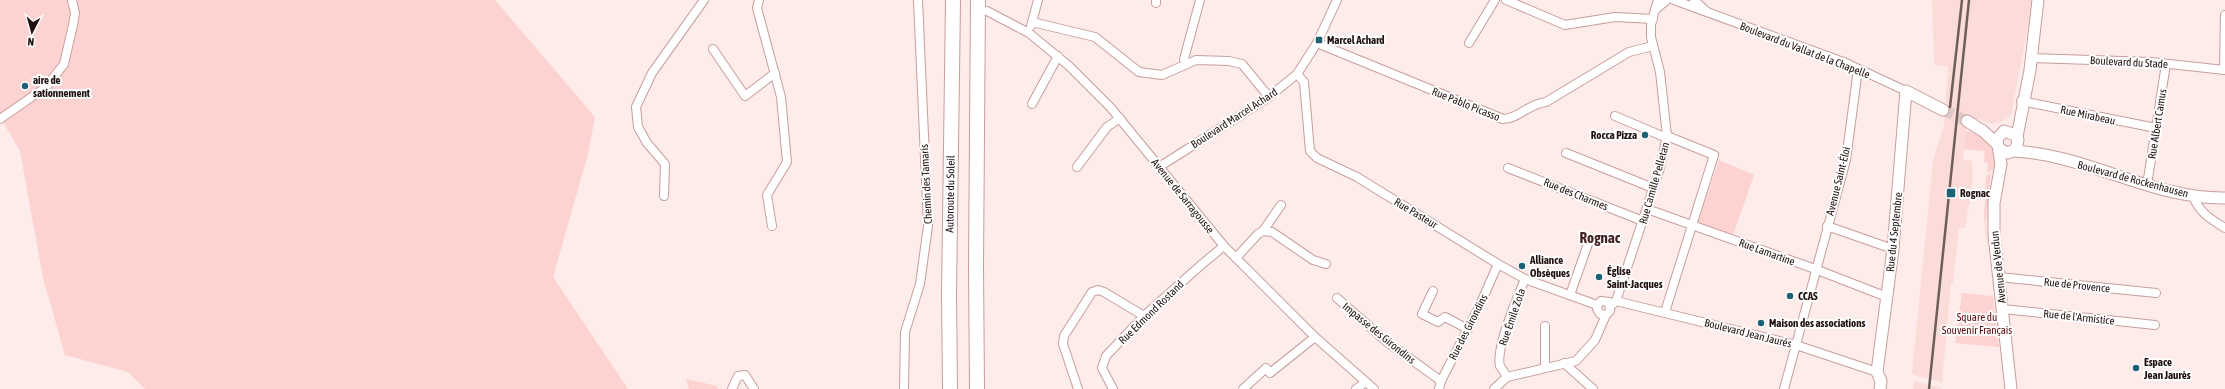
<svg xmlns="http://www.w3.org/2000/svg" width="2225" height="389" viewBox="0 0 2225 389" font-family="'Asap Condensed',sans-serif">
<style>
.built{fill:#fcdcd9}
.green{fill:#fcd3d0}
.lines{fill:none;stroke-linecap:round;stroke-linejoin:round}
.secondary-tunnel{stroke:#ddcbc9;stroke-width:11;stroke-dasharray:11 5.5;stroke-linecap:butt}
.street-casing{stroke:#c79e9a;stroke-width:10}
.secondary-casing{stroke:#c79e9a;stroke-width:13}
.highway-casing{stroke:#c79e9a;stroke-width:16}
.street{stroke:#fff;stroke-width:8}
.secondary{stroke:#fff;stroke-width:11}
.highway{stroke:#fff;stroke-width:14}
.rail{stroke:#6e5e5c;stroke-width:2.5}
.poi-dot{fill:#1d6274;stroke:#fdfefd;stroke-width:1.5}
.labels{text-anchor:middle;stroke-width:4;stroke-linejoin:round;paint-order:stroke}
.poi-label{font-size:11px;font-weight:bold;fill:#201110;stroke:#fdfefd;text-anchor:start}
.street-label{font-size:11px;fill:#201110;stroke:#fdfefd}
.park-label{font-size:11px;fill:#5c0910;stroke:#fdfefd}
.district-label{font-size:15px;font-weight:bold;fill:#432221;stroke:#fdfefd}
</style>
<rect width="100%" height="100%" fill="#feecea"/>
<!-- built -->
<g class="built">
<path d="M1932,0H2033L2011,115L2004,121L1992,124L1968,116L1963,160L1972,161L1973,178L1965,228H1959L1953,283H1951L1942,382L1917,376L1912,373L1933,161L1944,124L1948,67L1934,65Z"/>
<path d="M1914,381L1941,388V389H1913Z"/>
</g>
<!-- green -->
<g class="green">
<path d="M0,0H495L595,117L588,154L553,277L628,389H145L128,372L65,355L43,278L20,151L0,117Z"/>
<path d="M1966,131C1986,135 1998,149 1994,169L1987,173L1988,163L1984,162L1985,151L1964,149Z"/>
<path d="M1719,160L1754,175L1733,235L1698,222Z"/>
<path d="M1991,172L1986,221L1987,246L1984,217L1986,177Z"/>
<path d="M1962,293L1993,296L1999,347L1955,343Z"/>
<path d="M686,379L717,386L718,389H689Z"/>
</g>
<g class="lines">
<!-- secondary-tunnel -->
<path class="secondary-tunnel" d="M1943,110L1967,121"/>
<!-- street casing -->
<g class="street-casing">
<g id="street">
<path d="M759,0L757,8L781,97L787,162L767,195L772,226"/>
<path d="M1506,0L1565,25L1615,17L1653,19"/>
<path d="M1658,0L1655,10L1667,0"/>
<path d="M1674,0L1846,63L1906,91"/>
<path d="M1694,0L1706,11"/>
<path d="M1156,3V0"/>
<path d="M987,11L1029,33L1069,66L1111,108L1224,246L1315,337L1374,389"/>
<path d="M1032,22L1095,37L1139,72L1162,75L1196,60L1229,61L1242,64L1269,97"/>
<path d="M1031,26L1038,0"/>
<path d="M1317,43L1503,119C1518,119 1528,104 1546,102L1629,52L1653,46"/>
<path d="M1469,43L1495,0"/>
<path d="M713,49L745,96L775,73"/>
<path d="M2032,58L2151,62L2225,70"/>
<path d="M1184,59L1200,0"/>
<path d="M2224,70L2225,15"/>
<path d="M1297,74L1304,82L1310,151L1317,158L1357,177L1498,264L1525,279L1597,305"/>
<path d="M2021,101L2156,128"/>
<path d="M1032,104L1058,56"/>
<path d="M1615,116L1662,136H1667L1714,155L1665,312"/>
<path d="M0,119L46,87L64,64L73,25L75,13L72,0"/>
<path d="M1566,153L1653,188"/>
<path d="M1077,167L1107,127L1120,118"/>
<path d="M1159,167L1269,97L1297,74L1317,43L1337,0"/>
<path d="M1508,168L1643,221"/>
<path d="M2147,185L2166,64"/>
<path d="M664,196L665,164L647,143L638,127L636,107L652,73L704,0"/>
<path d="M2193,196C2199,212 2210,219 2225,228"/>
<path d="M1647,209L1815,269L1887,297"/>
<path d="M1827,226L1893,249"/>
<path d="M1263,231L1281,205"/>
<path d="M1236,258L1258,234L1263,231L1272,232L1313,260L1326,264"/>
<path d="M1999,277L2156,293"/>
<path d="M1433,291L1422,314L1438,322L1445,317L1468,329"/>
<path d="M1570,295L1589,241"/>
<path d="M1337,298L1387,342L1441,381"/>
<path d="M1616,301L1796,345L1877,372"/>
<path d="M1611,306L1616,301L1660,168L1667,136L1660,72L1651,37V25L1655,10"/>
<path d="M2003,309L2155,325"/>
<path d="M1545,326V367"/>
<path d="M1564,363L1593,389"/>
<path d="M1507,377C1505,373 1502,369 1500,366C1495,349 1518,296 1525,279"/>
<path d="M732,389L738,376L745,375L754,389"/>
<path d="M904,389L905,332L920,284L928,226L918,0"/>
<path d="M1078,389L1063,344L1064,336L1092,292L1098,290L1104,292L1144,316"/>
<path d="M1113,389L1102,368L1106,356L1144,316L1201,265L1224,246"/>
<path d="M1243,389L1266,368L1270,373L1315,337"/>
<path d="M1356,389L1366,382"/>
<path d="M1439,389L1441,381L1480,305L1498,264"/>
<path d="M1494,389L1507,377L1576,361L1595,340L1606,315L1610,311L1609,302L1601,301L1598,304L1597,309L1600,314L1606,315"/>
<path d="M1784,389L1846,160L1858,69"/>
</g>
</g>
<!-- secondary casing -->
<g class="secondary-casing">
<g id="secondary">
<path d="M1967,121L1983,131L1997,144"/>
<path d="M2017,137L2030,70L2038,0"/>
<path d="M1999,149L2008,153L2016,149L2018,140L2015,135L2004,131L1997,139L2001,164L1994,203V235L2011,389"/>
<path d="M2013,151C2086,154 2151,199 2225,198"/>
<path d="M1880,389L1881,381L1877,372L1893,249L1906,91L1943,110"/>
</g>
</g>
<!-- highway casing -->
<g class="highway-casing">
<g id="highway">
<path d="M950,389L949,294L953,0"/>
<path d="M977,389L976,267L978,0"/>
</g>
</g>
<!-- street -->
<use href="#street" class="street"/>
<!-- secondary -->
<use href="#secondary" class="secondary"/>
<!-- highway -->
<use href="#highway" class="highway"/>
<!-- rail -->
<g class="rail">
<path d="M1950,107L1962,0"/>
<path d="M1929,389L1969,0"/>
</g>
</g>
<!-- markers -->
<g class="poi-dot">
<rect x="1315" y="36" width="8" height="8" rx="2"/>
<circle cx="25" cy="86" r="4"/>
<circle cx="1645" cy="135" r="4"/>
<rect x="1946" y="188" width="10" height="10" rx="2"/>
<circle cx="1522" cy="266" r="4"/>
<circle cx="1599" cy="277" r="4"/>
<circle cx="1790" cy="296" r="4"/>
<circle cx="1761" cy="323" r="4"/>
<circle cx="2136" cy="368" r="4"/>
</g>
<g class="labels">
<!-- poi labels -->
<g class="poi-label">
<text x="1327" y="44">Marcel Achard</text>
<text x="33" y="84">aire de<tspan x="33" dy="13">sationnement</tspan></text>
<text x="1637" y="139" text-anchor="end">Rocca Pizza</text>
<text x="1960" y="197">Rognac</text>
<text x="1530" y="264">Alliance<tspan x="1530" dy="13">Obsèques</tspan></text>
<text x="1607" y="275">Église<tspan x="1607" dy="13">Saint-Jacques</tspan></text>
<text x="1798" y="300">CCAS</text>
<text x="1769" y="327">Maison des associations</text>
<text x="2144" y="366">Espace<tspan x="2144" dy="13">Jean Jaurès</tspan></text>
</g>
<!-- street labels -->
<g class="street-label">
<text transform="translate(1805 50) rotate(21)" y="4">Boulevard du Vallat de la Chapelle</text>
<text transform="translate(2129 62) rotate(3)" y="4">Boulevard du Stade</text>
<text transform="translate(1466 104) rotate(22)" y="4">Rue Pablo Picasso</text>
<text transform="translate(2088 115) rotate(12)" y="4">Rue Mirabeau</text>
<text transform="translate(1234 118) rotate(-33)" y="4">Boulevard Marcel Achard</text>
<text transform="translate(2157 124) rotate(-81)" y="4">Rue Albert Camus</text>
<text transform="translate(2133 179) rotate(15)" y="4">Boulevard de Rockenhausen</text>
<text transform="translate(1838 181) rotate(-76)" y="4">Avenue Saint-Éloi</text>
<text transform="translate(1654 183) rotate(-74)" y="4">Rue Camille Pelletan</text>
<text transform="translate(926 184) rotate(-93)" y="4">Chemin des Tamaris</text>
<text transform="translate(950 194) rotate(-89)" y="4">Autoroute du Soleil</text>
<text transform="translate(1576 194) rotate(22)" y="4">Rue des Charmes</text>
<text transform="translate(1183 196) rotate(51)" y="4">Avenue de Sarragousse</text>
<text transform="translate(1416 213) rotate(31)" y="4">Rue Pasteur</text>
<text transform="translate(1894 232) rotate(-84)" y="4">Rue du 4 Septembre</text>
<text transform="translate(1767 252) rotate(20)" y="4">Rue Lamartine</text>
<text transform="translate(1998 267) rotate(-96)" y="4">Avenue de Verdun</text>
<text transform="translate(2077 285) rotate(6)" y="4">Rue de Provence</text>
<text transform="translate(1151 312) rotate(-44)" y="4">Rue Edmond Rostand</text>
<text transform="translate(1512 317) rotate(-71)" y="4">Rue Émile Zola</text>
<text transform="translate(2079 317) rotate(6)" y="4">Rue de l'Armistice</text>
<text transform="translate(1468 327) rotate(-63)" y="4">Rue des Girondins</text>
<text transform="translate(1379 333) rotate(39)" y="4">Impasse des Girondins</text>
<text transform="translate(1748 333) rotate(14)" y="4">Boulevard Jean Jaurès</text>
</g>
<!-- park labels -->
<g class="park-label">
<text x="1977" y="321">Square du<tspan x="1977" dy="13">Souvenir Français</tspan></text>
</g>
<!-- district labels -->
<g class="district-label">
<text x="1600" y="243">Rognac</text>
</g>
</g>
<!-- north arrow -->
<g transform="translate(32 32) rotate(186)" stroke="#fdfefd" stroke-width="3" paint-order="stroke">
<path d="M0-3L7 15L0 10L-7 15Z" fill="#201110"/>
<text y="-6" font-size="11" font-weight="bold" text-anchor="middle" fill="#201110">N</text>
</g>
</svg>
